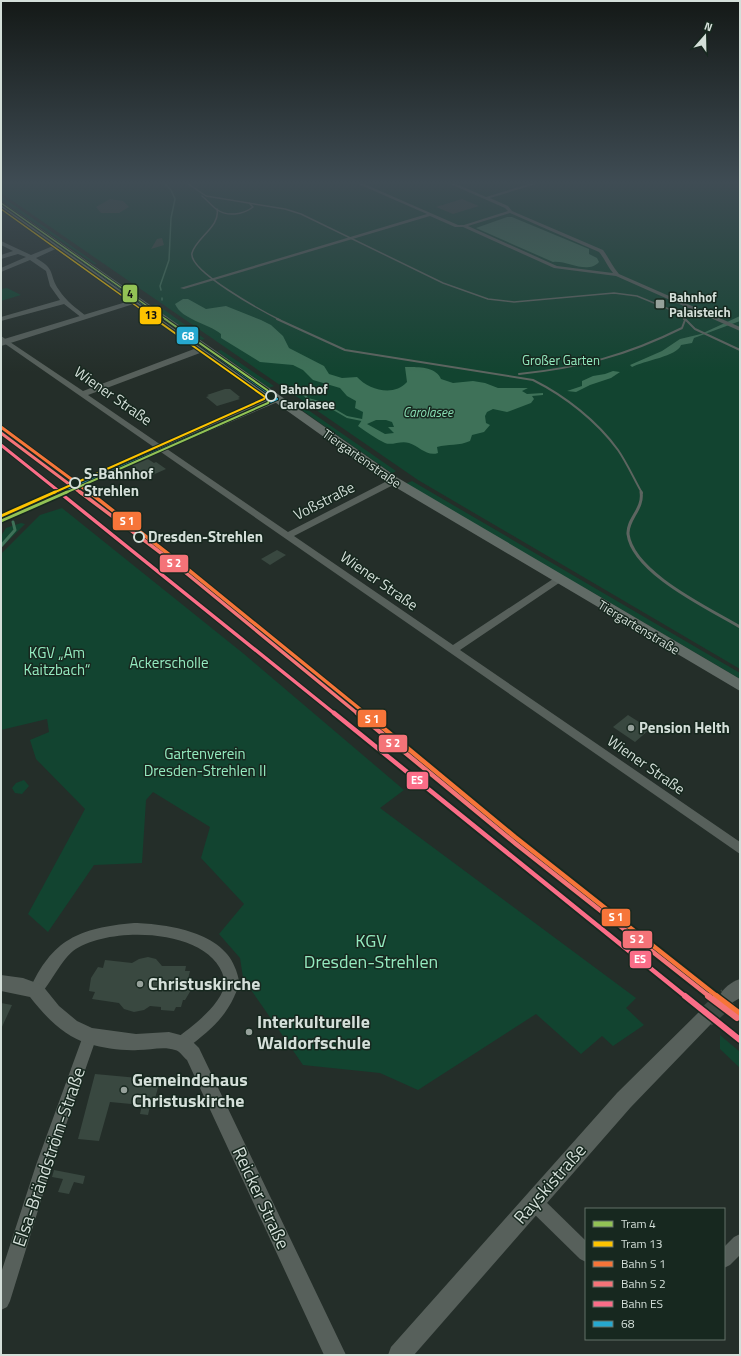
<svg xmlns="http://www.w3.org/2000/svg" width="741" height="1356" viewBox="0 0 741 1356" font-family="'Titillium Web',sans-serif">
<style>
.green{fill:#124430}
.water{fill:#3e7158;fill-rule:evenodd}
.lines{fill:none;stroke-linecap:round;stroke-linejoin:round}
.stream-far2{stroke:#3e7158;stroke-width:1.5}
.stream-far1{stroke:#3e7158;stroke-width:2}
.stream{stroke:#3e7158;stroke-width:3}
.building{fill:#394840}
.tertiary-tunnel{stroke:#3e4943;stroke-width:20;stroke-dasharray:20 10;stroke-linecap:butt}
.pedestrian{fill:#57605b;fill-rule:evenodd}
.minor{fill:#57605b;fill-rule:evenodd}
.tertiary{fill:#57605b;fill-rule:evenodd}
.secondary{fill:#616b66;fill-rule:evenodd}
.rail-far2{stroke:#5d6560;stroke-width:1.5}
.rail-far1{stroke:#5d6560;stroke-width:2}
.rail{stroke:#5d6560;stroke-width:3}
.bus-1-far2-casing{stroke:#17281f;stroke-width:3}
.bus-1-far1-casing{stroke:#17281f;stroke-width:4}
.bus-1-casing{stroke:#17281f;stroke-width:6}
.bus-1-far2{stroke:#26a8cf;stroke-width:1.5}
.bus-1-far1{stroke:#26a8cf;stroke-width:2}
.bus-1{stroke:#26a8cf;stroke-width:3}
.rail-1-far3-casing{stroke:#17281f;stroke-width:5}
.rail-1-far2-casing{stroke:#17281f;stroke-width:6}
.rail-1-far1-casing{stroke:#17281f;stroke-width:8}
.rail-1-casing{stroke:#17281f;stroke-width:9}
.rail-2-far3-casing{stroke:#17281f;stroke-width:5}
.rail-2-far2-casing{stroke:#17281f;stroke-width:6}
.rail-2-far1-casing{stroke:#17281f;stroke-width:8}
.rail-2-casing{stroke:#17281f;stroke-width:9}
.rail-3-far3-casing{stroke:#17281f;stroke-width:5}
.rail-3-far2-casing{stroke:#17281f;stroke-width:6}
.rail-3-far1-casing{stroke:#17281f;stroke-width:8}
.rail-3-casing{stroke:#17281f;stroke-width:9}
.rail-1-far3{stroke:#f67539;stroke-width:3}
.rail-1-far2{stroke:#f67539;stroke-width:3.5}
.rail-1-far1{stroke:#f67539;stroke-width:4.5}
.rail-1{stroke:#f67539;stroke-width:6}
.rail-2-far3{stroke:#f47378;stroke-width:3}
.rail-2-far2{stroke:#f47378;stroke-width:3.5}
.rail-2-far1{stroke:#f47378;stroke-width:4.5}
.rail-2{stroke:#f47378;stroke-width:6}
.rail-3-far3{stroke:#fb6d88;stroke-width:3}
.rail-3-far2{stroke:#fb6d88;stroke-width:3.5}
.rail-3-far1{stroke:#fb6d88;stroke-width:4.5}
.rail-3{stroke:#fb6d88;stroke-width:6}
.tram-1-far2-casing{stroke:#17281f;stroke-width:3}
.tram-1-far1-casing{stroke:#17281f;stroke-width:4}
.tram-1-casing{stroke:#17281f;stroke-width:6}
.tram-2-far2-casing{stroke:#17281f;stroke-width:3}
.tram-2-far1-casing{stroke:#17281f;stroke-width:4}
.tram-2-casing{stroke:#17281f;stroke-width:6}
.tram-1-far2{stroke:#92c255;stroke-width:1.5}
.tram-1-far1{stroke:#92c255;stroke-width:2}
.tram-1{stroke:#92c255;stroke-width:3}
.tram-2-far2{stroke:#fdc300;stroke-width:1.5}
.tram-2-far1{stroke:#fdc300;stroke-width:2}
.tram-2{stroke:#fdc300;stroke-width:3}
.poi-dot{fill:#96a19b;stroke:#17281f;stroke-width:1.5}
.stop-dot{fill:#17281f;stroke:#d4dfd9;stroke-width:2}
.labels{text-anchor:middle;stroke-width:3;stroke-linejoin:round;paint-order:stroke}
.far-poi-label{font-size:13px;font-weight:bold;fill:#d4dfd9;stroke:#17281f;text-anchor:start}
.far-park-label{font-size:13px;fill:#94eabf;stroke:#17281f}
.far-stop-label{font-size:13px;font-weight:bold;fill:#d4dfd9;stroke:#17281f;text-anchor:start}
.far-water-label{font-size:13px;font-style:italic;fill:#89deb4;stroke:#17281f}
.far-street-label{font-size:13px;fill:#d4dfd9;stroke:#17281f}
.street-label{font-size:15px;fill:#d4dfd9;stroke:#17281f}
.stop-label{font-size:15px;font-weight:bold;fill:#d4dfd9;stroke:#17281f;text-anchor:start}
.park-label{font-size:15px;fill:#94eabf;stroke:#17281f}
.poi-label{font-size:15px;font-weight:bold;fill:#d4dfd9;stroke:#17281f;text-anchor:start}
.near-park-label{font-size:18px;fill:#94eabf;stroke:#17281f}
.near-poi-label{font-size:18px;font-weight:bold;fill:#d4dfd9;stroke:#17281f;text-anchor:start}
.near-street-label{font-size:18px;fill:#d4dfd9;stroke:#17281f}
.line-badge{stroke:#17281f;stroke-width:1.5}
.badge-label{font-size:11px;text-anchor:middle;font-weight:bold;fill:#fff}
.pale-badge-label{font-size:11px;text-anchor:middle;font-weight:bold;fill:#111}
</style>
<rect width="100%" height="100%" fill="#242e29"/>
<!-- green -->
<g class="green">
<path d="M1,183H740V669L418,480L1,193Z"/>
<path d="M1,196L97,264H94L1,200Z"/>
<path d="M7,288L21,295L1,301V289Z"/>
<path d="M156,304L205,339L201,340L150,306Z"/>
<path d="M221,350L274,386L269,388L217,351Z"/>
<path d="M298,403L396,471L390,475V472L296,406Z"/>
<path d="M412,481L740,673V679L585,588L579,587L405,484Z"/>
<path d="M62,508L244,654L404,790L380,808L636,998L626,1008L644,1025L613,1046L602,1036L581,1054L536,1014L418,1090L380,1073L303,1065L247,984H244L240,958L219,934L244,904L201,858L210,827L153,792L146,800L142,863L94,865L48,932L28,914L85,809L36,759L30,740L49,732L47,719L1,730V554L40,515Z"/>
<path d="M21,523L25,524L1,548V536L6,528Z"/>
<path d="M24,780L29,786L22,794L15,793L12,788L16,783Z"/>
<path d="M720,1035L740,1052V1068L720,1049Z"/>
</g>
<!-- water -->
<g class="water">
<path d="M507,217H512L589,249V254L597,258L599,262C587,275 567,260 553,262L476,228Z"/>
<path d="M183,299H188L206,309L226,306L261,320L271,325L283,336L289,348L324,366L329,374L342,378L357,377C369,390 394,397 407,382L405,367C416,367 436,366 441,379L453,383L473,381L485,383L498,388H528L522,391L527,394L543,393V395L532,396L534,399L531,403L507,412L493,409L487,412L485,416L486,423L490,425L484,432L472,435L470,441C459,446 448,444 437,447L438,453C427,457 419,446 409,443C401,440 392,446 385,443C376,439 367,432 358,426L362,420L363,412L355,408L356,401L347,396L340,388L313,380L303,370L293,365L260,362L221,338V334C208,323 182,320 175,304ZM376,420H386L392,422L394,427H388L394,433L385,434L367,424Z"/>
<path d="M740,316V321L694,338L692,343L681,345C678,356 643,361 632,367L630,365L662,351L680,339L701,334Z"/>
<path d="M613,371L620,372L611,378L590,385L576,392L567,391L582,386V381L593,376L605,374Z"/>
</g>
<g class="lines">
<!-- stream-far2 -->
<g class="stream-far2">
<path d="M161,290L160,286L169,260L171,218L175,199L171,190L164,183"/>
<path d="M162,298V300"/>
</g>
<!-- stream-far1 -->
<path class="stream-far1" d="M292,391H301L308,399L323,403L347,417L362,420"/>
<!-- stream -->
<path class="stream" d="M1,546L15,530L13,522"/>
</g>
<!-- building -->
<g class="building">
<path d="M110,199L123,201L129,207L119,213H101L96,207Z"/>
<path d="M462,199L479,206L453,214L436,207Z"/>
<path d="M162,238L164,245L151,249L157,239Z"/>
<path d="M225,389H230L240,397L238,398L240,399L217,406L206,397L209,396L207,395Z"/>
<path d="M148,459L154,463L156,462L166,469L148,477L132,466Z"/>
<path d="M277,550L286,555L270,565L261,559Z"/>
<path d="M628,715L650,729L635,742L613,727Z"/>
<path d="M148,957L156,959L162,966H186L185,971H190L188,979H190L191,990L185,1000H183L181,1007H176L174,1011L161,1010V1007L150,1006L144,1010L134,1012L124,1009L119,1003L92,999L95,992L89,991L91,978L98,967L103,968L105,960L132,963L139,959Z"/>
<path d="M1,1003L12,1005L1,1029Z"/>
<path d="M95,1074L160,1080L153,1106H150L148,1115L140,1114L142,1105L110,1102L99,1141L78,1139Z"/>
<path d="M54,1170L85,1176L83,1184L74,1182L69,1194L58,1192L63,1179L52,1177Z"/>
</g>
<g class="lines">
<!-- tertiary-tunnel -->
<path class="tertiary-tunnel" d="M705,1018L728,997"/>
<!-- pedestrian -->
<path class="pedestrian" d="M356,183H362L458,225H464L508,211L505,208L448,183H454L486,197L532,183H539L490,198L508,206L512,211L603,250C609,258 612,266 619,274L740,327V331L616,276L554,268L463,227H455L430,216L184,289L180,288L427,214ZM510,213L599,252C605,259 607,266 613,273L557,266L468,226Z"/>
<!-- minor -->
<g class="minor">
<path d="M1,241L31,255L58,244H62V246L36,258C57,270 48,274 59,290C66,301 76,308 86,316V318H82L64,304L1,321V317L60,300L50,286L46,271L30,260L1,272V268L26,257L18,254L1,259V255L13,251L1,245Z"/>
<path d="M1,336L83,391L202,346H208V350L88,395L161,445L274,397H280V401L167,449L288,532L391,479H397V483L294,536L453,645L556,577H562L564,579L562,581L460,650L740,842V854L1,341Z"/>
<path d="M134,923C168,924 224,932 236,970C237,973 239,979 239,982C239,986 236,993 234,997C224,1019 207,1033 187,1048L182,1050L177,1048L174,1043L177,1038C191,1027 229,1000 224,978C211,928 109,925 73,951C60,961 45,994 36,998L31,996L29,991C52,939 79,928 134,923Z"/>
<path d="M90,1029L95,1031L97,1036L52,1165L10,1301L7,1307L1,1310V1273L36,1165L83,1036L85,1031Z"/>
<path d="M534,1194L540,1196L586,1241V1262L580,1259L528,1208L526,1202L528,1196Z"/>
<path d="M740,1234V1255L730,1265L724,1268V1247L734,1237Z"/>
</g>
<!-- tertiary -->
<g class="tertiary">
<path d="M136,299L143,301L1,346V340Z"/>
<path d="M1,975L23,978L42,985L59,1006L77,1021L92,1028L136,1034L169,1032L188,1037L199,1048L346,1355H324L187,1060C183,1057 180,1051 175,1050C164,1046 150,1050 138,1050C123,1051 104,1048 89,1044C63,1036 46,1017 30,997L1,991Z"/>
<path d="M740,979V998L728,1005L722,1003L719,997C723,988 731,982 740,979Z"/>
<path d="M705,1010L711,1012L714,1018L711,1024L631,1107L414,1355H388L391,1347L617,1093L699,1012Z"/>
</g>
<!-- secondary -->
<path class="secondary" d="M1,201L398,478L740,679V691L390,484L1,207Z"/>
<!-- rail-far2 -->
<g class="rail-far2">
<path d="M187,183L206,196L285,209L301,214L443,283L488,299L514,302L614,293L637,296L681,314L686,320"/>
<path d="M202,196C207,200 211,205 216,209C227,217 243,215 253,207L249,203"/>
<path d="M217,209C221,226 196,238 192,253C188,271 264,312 280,320"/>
<path d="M681,315L685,320"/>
</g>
<!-- rail-far1 -->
<g class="rail-far1">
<path d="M277,319L345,350L533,380C565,396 597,421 618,450C627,463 634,479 642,493"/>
<path d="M685,319L695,329L740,350"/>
<path d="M519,374C579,368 628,355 682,328L685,320L684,319"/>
</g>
<!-- rail -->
<path class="rail" d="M641,492C644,509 627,519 628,534C633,573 708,608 740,627"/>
<!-- bus-1-far2 casing -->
<g class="bus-1-far2-casing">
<path id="bus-1-far2" d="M1,203L165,320"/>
</g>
<!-- bus-1-far1 casing -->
<g class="bus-1-far1-casing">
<g id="bus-1-far1">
<path d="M164,319L277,399"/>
<path d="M61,493L277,399"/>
</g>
</g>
<!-- bus-1 casing -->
<g class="bus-1-casing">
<path id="bus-1" d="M1,519L63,492"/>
</g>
<!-- bus-1-far2 -->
<use href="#bus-1-far2" class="bus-1-far2"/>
<!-- bus-1-far1 -->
<use href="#bus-1-far1" class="bus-1-far1"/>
<!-- bus-1 -->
<use href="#bus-1" class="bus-1"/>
<!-- rail-1-far3 casing -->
<g class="rail-1-far3-casing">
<path id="rail-1-far3" d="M1,427L90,493"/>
</g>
<!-- rail-1-far2 casing -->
<g class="rail-1-far2-casing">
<path id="rail-1-far2" d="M89,492L185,567L366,714"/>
</g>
<!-- rail-1-far1 casing -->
<g class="rail-1-far1-casing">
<path id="rail-1-far1" d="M365,713L515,837L718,997"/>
</g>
<!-- rail-1 casing -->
<g class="rail-1-casing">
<path id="rail-1" d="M716,996L740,1014"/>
</g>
<!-- rail-2-far3 casing -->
<g class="rail-2-far3-casing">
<path id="rail-2-far3" d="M1,433L81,493"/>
</g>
<!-- rail-2-far2 casing -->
<g class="rail-2-far2-casing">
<path id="rail-2-far2" d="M80,492L169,559L358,714"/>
</g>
<!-- rail-2-far1 casing -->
<g class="rail-2-far1-casing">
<path id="rail-2-far1" d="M357,713L516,844L710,997"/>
</g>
<!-- rail-2 casing -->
<g class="rail-2-casing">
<path id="rail-2" d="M708,996L737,1018"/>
</g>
<!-- rail-3-far3 casing -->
<g class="rail-3-far3-casing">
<path id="rail-3-far3" d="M1,445L61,493"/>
</g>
<!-- rail-3-far2 casing -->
<g class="rail-3-far2-casing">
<path id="rail-3-far2" d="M59,492L335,714"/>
</g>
<!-- rail-3-far1 casing -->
<g class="rail-3-far1-casing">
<path id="rail-3-far1" d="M334,713L686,997"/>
</g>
<!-- rail-3 casing -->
<g class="rail-3-casing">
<path id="rail-3" d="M685,996L740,1040"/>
</g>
<!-- rail-1-far3 -->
<use href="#rail-1-far3" class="rail-1-far3"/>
<!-- rail-1-far2 -->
<use href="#rail-1-far2" class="rail-1-far2"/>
<!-- rail-1-far1 -->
<use href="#rail-1-far1" class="rail-1-far1"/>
<!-- rail-1 -->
<use href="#rail-1" class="rail-1"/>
<!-- rail-2-far3 -->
<use href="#rail-2-far3" class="rail-2-far3"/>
<!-- rail-2-far2 -->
<use href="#rail-2-far2" class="rail-2-far2"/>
<!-- rail-2-far1 -->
<use href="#rail-2-far1" class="rail-2-far1"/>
<!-- rail-2 -->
<use href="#rail-2" class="rail-2"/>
<!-- rail-3-far3 -->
<use href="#rail-3-far3" class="rail-3-far3"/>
<!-- rail-3-far2 -->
<use href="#rail-3-far2" class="rail-3-far2"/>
<!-- rail-3-far1 -->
<use href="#rail-3-far1" class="rail-3-far1"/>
<!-- rail-3 -->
<use href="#rail-3" class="rail-3"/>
<!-- tram-1-far2 casing -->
<g class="tram-1-far2-casing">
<path id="tram-1-far2" d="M1,203L167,320"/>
</g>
<!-- tram-1-far1 casing -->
<g class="tram-1-far1-casing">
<path id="tram-1-far1" d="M65,493L268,403L271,396L267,390L165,319"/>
</g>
<!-- tram-1 casing -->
<g class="tram-1-casing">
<path id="tram-1" d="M1,521L67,492"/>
</g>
<!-- tram-2-far2 casing -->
<g class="tram-2-far2-casing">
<path id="tram-2-far2" d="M1,209L156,320"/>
</g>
<!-- tram-2-far1 casing -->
<g class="tram-2-far1-casing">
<path id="tram-2-far1" d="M53,493L264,399L265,397L155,319"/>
</g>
<!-- tram-2 casing -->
<g class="tram-2-casing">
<path id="tram-2" d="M1,516L55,492"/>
</g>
<!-- tram-1-far2 -->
<use href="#tram-1-far2" class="tram-1-far2"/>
<!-- tram-1-far1 -->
<use href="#tram-1-far1" class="tram-1-far1"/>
<!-- tram-1 -->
<use href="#tram-1" class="tram-1"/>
<!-- tram-2-far2 -->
<use href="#tram-2-far2" class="tram-2-far2"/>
<!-- tram-2-far1 -->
<use href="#tram-2-far1" class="tram-2-far1"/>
<!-- tram-2 -->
<use href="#tram-2" class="tram-2"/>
</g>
<!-- sky -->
<linearGradient id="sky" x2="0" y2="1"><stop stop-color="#141917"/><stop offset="0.49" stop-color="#3f4c54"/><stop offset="1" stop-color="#3f4c54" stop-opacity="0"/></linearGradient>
<rect width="741" height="373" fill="url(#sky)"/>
<!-- markers -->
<g class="poi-dot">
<rect x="655" y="299" width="10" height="10" rx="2"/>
<circle cx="631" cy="728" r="4"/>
<circle cx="140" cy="984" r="4"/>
<circle cx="249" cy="1032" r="4"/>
<circle cx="124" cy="1090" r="4"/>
</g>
<g class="stop-dot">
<circle cx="271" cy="396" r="5"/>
<circle cx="75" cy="483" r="5"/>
<circle cx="139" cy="537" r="5"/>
</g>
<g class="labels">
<!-- far-poi labels -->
<g class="far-poi-label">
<text x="669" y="302">Bahnhof<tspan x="669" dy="15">Palaisteich</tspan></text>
</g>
<!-- far-park labels -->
<g class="far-park-label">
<text x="561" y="365">Großer Garten</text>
</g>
<!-- far-stop labels -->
<g class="far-stop-label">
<text x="280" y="394">Bahnhof<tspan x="280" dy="15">Carolasee</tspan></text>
</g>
<!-- far-water labels -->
<g class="far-water-label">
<text x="428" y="417">Carolasee</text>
</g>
<!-- far-street labels -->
<g class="far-street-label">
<text transform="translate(362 458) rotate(35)" y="5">Tiergartenstraße</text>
<text transform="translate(639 627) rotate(31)" y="5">Tiergartenstraße</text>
</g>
<!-- street labels -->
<g class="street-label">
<text transform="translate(113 396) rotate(35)" y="5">Wiener Straße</text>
<text transform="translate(324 501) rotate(-27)" y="5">Voßstraße</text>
<text transform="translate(379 581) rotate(35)" y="5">Wiener Straße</text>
<text transform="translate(646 765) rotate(35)" y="5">Wiener Straße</text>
</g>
<!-- stop labels -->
<g class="stop-label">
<text x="84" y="479">S-Bahnhof<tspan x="84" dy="17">Strehlen</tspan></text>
<text x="148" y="542">Dresden-Strehlen</text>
</g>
<!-- park labels -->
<g class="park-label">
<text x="57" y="658">KGV „Am<tspan x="57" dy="17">Kaitzbach“</tspan></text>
<text x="169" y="668">Ackerscholle</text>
<text x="205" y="759">Gartenverein<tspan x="205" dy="17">Dresden-Strehlen II</tspan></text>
</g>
<!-- poi labels -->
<g class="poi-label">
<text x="639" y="733">Pension Helth</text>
</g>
<!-- near-park labels -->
<g class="near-park-label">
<text x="371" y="947">KGV<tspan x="371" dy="21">Dresden-Strehlen</tspan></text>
</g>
<!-- near-poi labels -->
<g class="near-poi-label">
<text x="148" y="990">Christuskirche</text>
<text x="257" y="1028">Interkulturelle<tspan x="257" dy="21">Waldorfschule</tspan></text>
<text x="132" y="1086">Gemeindehaus<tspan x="132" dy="21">Christuskirche</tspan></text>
</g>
<!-- near-street labels -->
<g class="near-street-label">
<text transform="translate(49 1157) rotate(-71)" y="6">Elsa-Brändström-Straße</text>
<text transform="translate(550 1184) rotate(-49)" y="6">Rayskistraße</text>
<text transform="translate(261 1198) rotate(65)" y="6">Reicker Straße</text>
</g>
</g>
<g class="line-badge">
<rect x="122" y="284" width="16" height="19" rx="4" fill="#92c255"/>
<rect x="139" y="306" width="23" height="19" rx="4" fill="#fdc300"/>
<rect x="176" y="326" width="23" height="19" rx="4" fill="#26a8cf"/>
<rect x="112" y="511" width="30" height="20" rx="4" fill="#f67539"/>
<rect x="159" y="554" width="30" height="19" rx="4" fill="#f47378"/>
<rect x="357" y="709" width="30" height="19" rx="4" fill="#f67539"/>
<rect x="378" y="734" width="30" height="19" rx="4" fill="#f47378"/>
<rect x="406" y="771" width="23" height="19" rx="4" fill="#fb6d88"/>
<rect x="601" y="908" width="30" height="19" rx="4" fill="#f67539"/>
<rect x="622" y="930" width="31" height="19" rx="4" fill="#f47378"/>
<rect x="629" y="950" width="23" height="19" rx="4" fill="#fb6d88"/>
</g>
<g class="badge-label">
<text x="188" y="340">68</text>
<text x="127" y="525">S 1</text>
<text x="174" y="567">S 2</text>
<text x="372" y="723">S 1</text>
<text x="393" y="747">S 2</text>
<text x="417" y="784">ES</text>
<text x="616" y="921">S 1</text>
<text x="637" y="943">S 2</text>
<text x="640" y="963">ES</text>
</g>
<g class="pale-badge-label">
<text x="130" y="298">4</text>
<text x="151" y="319">13</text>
</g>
<!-- border -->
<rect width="741" height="1356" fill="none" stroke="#d4dfd9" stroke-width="4"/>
<!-- legend -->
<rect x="585" y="1208" width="140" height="132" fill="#17281f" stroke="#637169"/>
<rect x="593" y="1221" width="20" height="6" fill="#92c255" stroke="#637169"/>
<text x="621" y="1228" font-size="12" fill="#d4dfd9">Tram 4</text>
<rect x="593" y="1241" width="20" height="6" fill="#fdc300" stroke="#637169"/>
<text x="621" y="1248" font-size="12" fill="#d4dfd9">Tram 13</text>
<rect x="593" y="1261" width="20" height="6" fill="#f67539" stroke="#637169"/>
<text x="621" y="1268" font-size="12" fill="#d4dfd9">Bahn S 1</text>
<rect x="593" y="1281" width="20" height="6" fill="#f47378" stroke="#637169"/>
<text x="621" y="1288" font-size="12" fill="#d4dfd9">Bahn S 2</text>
<rect x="593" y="1301" width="20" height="6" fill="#fb6d88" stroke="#637169"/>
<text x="621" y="1308" font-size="12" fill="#d4dfd9">Bahn ES</text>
<rect x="593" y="1321" width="20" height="6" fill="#26a8cf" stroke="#637169"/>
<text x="621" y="1328" font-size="12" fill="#d4dfd9">68</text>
<!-- north arrow -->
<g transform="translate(705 36) rotate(20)" stroke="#17281f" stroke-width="3" paint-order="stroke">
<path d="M0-3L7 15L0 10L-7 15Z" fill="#d4dfd9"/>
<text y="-6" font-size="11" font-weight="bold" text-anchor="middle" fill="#d4dfd9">N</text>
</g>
</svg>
